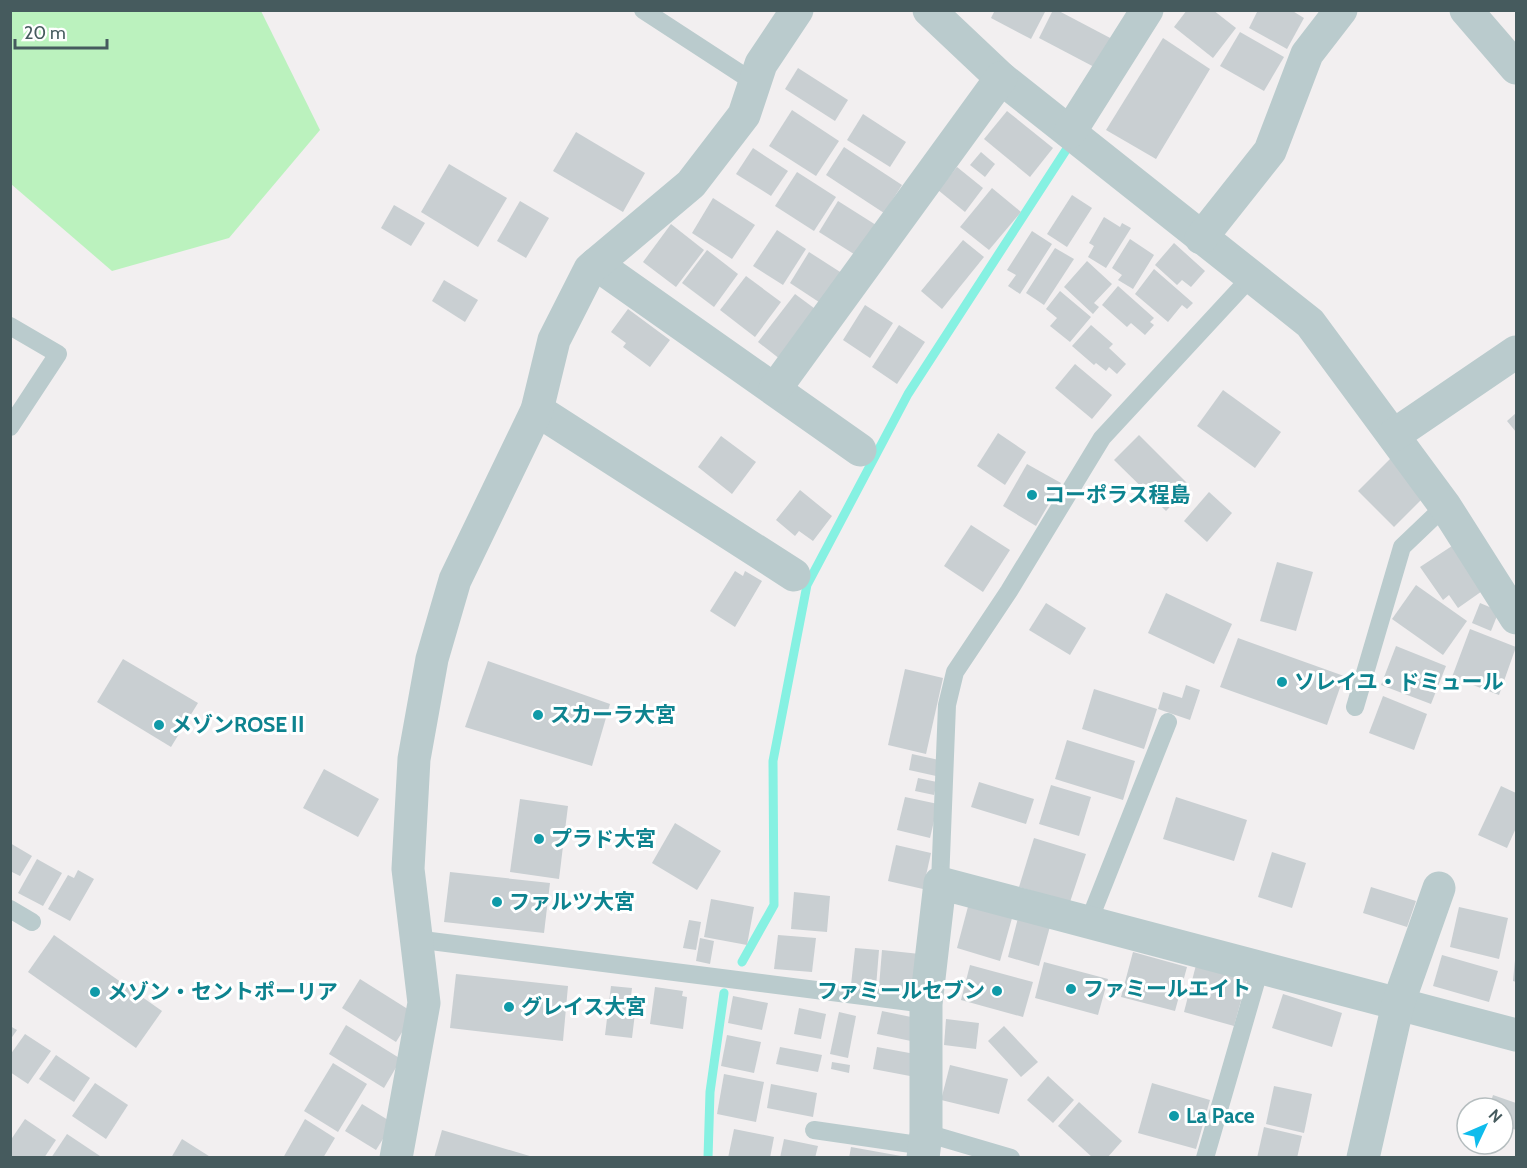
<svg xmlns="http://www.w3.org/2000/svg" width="1527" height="1168" viewBox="0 0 1527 1168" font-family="Cabin,'Noto Sans JP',sans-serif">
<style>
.green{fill:#bbf2be}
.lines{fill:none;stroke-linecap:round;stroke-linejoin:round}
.stream{stroke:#86f1e2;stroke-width:9}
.building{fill:#c9cfd2}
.lane{stroke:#bacbcd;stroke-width:18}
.street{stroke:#bacbcd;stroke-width:33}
.culture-dot{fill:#0f9aa8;stroke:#fff;stroke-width:2}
.labels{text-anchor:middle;stroke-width:6;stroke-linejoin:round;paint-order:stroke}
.culture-label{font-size:21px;font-weight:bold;fill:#0d838f;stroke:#fff;text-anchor:start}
</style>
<rect width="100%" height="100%" fill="#f2eff0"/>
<!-- green -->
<path class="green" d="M11,10L261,11L320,130L229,238L112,271L11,184Z"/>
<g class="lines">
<!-- stream -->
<g class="stream">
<path d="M742,962L774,905L773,761L807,585L908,394L1068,147"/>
<path d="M708,1158L710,1092L724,993"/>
</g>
</g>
<!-- building -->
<g class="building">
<path d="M995,10H1046L1031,39L991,18Z"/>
<path d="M1053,10H1057L1114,40L1098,69L1039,38Z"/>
<path d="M1187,10H1213L1236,28L1213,58L1174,27Z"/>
<path d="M1258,10H1291L1304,18L1287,49L1249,28Z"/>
<path d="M1240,32L1284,57L1264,91L1220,66Z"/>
<path d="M1163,38L1210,69L1156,159L1106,130Z"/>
<path d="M798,68L848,100L835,121L785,89Z"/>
<path d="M792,110L839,141L816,176L769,146Z"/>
<path d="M1007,111L1053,148L1030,177L984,139Z"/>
<path d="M863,114L906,142L890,167L847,140Z"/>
<path d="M576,132L645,173L623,212L553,171Z"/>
<path d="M844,147L902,185L884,213L826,175Z"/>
<path d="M753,148L788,171L771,196L736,174Z"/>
<path d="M981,152L995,164L985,177L970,165Z"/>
<path d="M449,164L507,198L478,247L421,212Z"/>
<path d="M957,167L983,188L965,212L938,190Z"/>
<path d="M797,172L836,197L814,231L775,206Z"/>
<path d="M992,188L1021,212L989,250L960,227Z"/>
<path d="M1072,195L1092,208L1067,247L1047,234Z"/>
<path d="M713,198L755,225L732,259L692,233Z"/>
<path d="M520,201L549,218L526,258L497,241Z"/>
<path d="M838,201L876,225L857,256L819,232Z"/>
<path d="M394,205L425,223L411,246L381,228Z"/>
<path d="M1104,217L1120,227L1122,223L1131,228L1106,268L1088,257L1094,246L1089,243Z"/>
<path d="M671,224L704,250L676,287L643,262Z"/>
<path d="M777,230L806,249L783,285L753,266Z"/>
<path d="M1032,231L1052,244L1020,294L1008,286L1016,275L1007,270Z"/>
<path d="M1130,239L1154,255L1133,289L1118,280L1122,275L1112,268Z"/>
<path d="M963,240L984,257L942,309L921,291Z"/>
<path d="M1174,243L1205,271L1191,287L1182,280L1177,285L1155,265Z"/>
<path d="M1055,248L1074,259L1044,305L1026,293Z"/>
<path d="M707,250L738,274L714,307L682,283Z"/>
<path d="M809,252L848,277L828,308L790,283Z"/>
<path d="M1087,261L1112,284L1094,303L1099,307L1093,314L1064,287Z"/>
<path d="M1154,269L1193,303L1187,309L1182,305L1168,322L1135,294Z"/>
<path d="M746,276L781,302L755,337L720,310Z"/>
<path d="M444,280L478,300L465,322L432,301Z"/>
<path d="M1118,286L1154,318L1150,322L1154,325L1145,335L1131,323L1127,327L1102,305Z"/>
<path d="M1060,291L1091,317L1070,342L1050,326L1057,318L1046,309Z"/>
<path d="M795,294L822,314L785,363L758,342Z"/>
<path d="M865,305L893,323L870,358L843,340Z"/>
<path d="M628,309L670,340L650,367L623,347L626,343L611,332Z"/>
<path d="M899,325L925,342L897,384L872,367Z"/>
<path d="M1091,325L1113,344L1109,348L1126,364L1117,374L1109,367L1106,371L1096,363L1094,365L1072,346Z"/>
<path d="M1075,364L1112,395L1092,419L1055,388Z"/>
<path d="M1223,390L1281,432L1255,468L1197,426Z"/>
<path d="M1516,413V432L1507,421Z"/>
<path d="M998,433L1026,452L1005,485L977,466Z"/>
<path d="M1139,435L1190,486L1166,511L1114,460Z"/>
<path d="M721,436L756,462L732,494L698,467Z"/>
<path d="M1392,457L1428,493L1394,527L1358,491Z"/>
<path d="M1027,464L1061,483L1036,526L1003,506Z"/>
<path d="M800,490L832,516L813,541L799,531L795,536L776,520Z"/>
<path d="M1209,492L1232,513L1207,542L1184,521Z"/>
<path d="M971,525L1010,550L983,592L944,566Z"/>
<path d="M1455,544L1485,589L1458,608L1449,595L1443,600L1420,567Z"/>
<path d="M1277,562L1313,572L1296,631L1260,621Z"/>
<path d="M735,571L743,576L745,571L762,581L735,627L710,611Z"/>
<path d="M1416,585L1467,621L1443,655L1392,619Z"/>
<path d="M1166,593L1232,624L1214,664L1148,633Z"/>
<path d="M1046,603L1086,628L1070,655L1029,630Z"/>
<path d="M1480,603L1499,611L1491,631L1472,623Z"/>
<path d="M1470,629L1516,647L1499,695L1452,677Z"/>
<path d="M1238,638L1344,676L1327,725L1220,687Z"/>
<path d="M1396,646L1446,666L1431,704L1381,685Z"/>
<path d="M123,659L198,703L171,747L97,702Z"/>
<path d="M488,661L610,704L592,766L465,727Z"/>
<path d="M905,669L943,678L926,754L888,745Z"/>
<path d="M1186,685L1200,690L1190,720L1158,709L1163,692L1182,698Z"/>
<path d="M1094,689L1157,709L1144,749L1082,729Z"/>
<path d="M1383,696L1427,714L1414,750L1369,733Z"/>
<path d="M1067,740L1135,761L1123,800L1055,779Z"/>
<path d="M912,754L939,760L936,776L909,770Z"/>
<path d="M324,769L379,799L358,837L303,808Z"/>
<path d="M918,778L937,782L934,795L915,791Z"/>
<path d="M979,782L1034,799L1026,824L971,807Z"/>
<path d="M1051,785L1091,797L1079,836L1039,824Z"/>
<path d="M1501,786L1516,793V828L1507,848L1478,835Z"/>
<path d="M905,797L938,804L930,838L897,830Z"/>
<path d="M1176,797L1247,820L1234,861L1163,839Z"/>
<path d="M520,799L568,806L559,879L510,872Z"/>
<path d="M675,823L721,851L697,890L652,863Z"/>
<path d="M1034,838L1086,854L1070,902L1019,887Z"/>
<path d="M10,843L32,856L20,876L10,871Z"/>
<path d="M896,845L931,853L923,889L888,881Z"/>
<path d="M1272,852L1306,863L1292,908L1258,897Z"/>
<path d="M37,859L62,873L43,906L18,893Z"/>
<path d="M78,870L94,879L70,921L48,909L68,875L74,878Z"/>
<path d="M450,872L550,883L544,933L444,922Z"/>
<path d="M1371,887L1416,901L1407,927L1363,913Z"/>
<path d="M794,892L830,896L827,932L791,929Z"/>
<path d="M711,899L754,907L747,945L704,937Z"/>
<path d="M970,899L1014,911L1000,961L957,948Z"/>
<path d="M1459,907L1508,918L1499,959L1450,947Z"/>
<path d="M1019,914L1051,923L1039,966L1008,957Z"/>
<path d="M689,920L701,922L696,950L683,948Z"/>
<path d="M54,935L162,1011L136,1048L28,972Z"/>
<path d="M778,935L816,938L812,972L774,969Z"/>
<path d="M700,938L714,941L710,964L696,961Z"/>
<path d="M855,948L879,950L876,987L851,985Z"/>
<path d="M882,950L920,954L917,991L879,987Z"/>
<path d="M1133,952L1187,967L1175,1011L1121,997Z"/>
<path d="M1442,955L1498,971L1489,1002L1433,986Z"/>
<path d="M1515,960H1516V982L1513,981Z"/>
<path d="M1044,962L1108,979L1098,1015L1035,998Z"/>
<path d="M970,965L1033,982L1023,1017L961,1000Z"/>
<path d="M1196,965L1247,979L1234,1026L1184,1012Z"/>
<path d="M456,974L568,986L563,1041L450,1028Z"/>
<path d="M360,979L414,1013L396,1042L342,1008Z"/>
<path d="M611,986L632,988L630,1004L636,1005L632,1038L605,1035Z"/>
<path d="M655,987L683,991L682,996L687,997L683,1029L650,1024Z"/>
<path d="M1283,994L1342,1013L1332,1047L1272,1028Z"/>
<path d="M733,996L768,1003L762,1030L728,1023Z"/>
<path d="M799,1008L826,1014L821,1039L794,1034Z"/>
<path d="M882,1011L916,1018L911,1041L877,1034Z"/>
<path d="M839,1012L856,1016L848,1058L830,1054Z"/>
<path d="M946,1019L979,1023L976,1049L944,1045Z"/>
<path d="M346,1025L401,1059L384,1088L329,1054Z"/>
<path d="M10,1026L17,1030L10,1040Z"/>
<path d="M1004,1026L1038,1062L1021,1077L988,1041Z"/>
<path d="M25,1034L51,1051L28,1084L10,1072V1055Z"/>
<path d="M727,1035L761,1042L754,1073L721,1066Z"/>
<path d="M780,1047L822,1055L818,1072L776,1064Z"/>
<path d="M877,1047L915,1054L910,1076L873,1069Z"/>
<path d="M56,1055L90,1078L74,1102L39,1079Z"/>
<path d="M832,1062L850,1065L849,1073L831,1069Z"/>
<path d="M333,1063L367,1084L338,1132L304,1111Z"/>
<path d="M950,1065L1008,1079L999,1114L941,1100Z"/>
<path d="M724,1074L764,1082L756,1122L717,1114Z"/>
<path d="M1048,1076L1074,1100L1053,1123L1027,1100Z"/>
<path d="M95,1083L128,1105L106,1139L72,1116Z"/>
<path d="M1152,1083L1210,1100L1196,1149L1138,1133Z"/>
<path d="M771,1084L817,1093L813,1117L767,1108Z"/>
<path d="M1274,1086L1312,1094L1304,1133L1266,1124Z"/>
<path d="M1493,1095L1516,1103V1130L1503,1125V1108H1489Z"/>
<path d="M1079,1102L1122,1141L1107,1158H1093L1058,1126Z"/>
<path d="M362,1104L393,1123L376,1150L345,1131Z"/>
<path d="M25,1119L56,1140L44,1158H10V1141Z"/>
<path d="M305,1119L335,1138L323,1158H283Z"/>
<path d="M1264,1127L1302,1136L1297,1158H1257Z"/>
<path d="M734,1129L774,1137L770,1158H728Z"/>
<path d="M442,1130L533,1157V1158H434Z"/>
<path d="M67,1134L100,1156L99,1158H51Z"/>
<path d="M182,1139L212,1158H171Z"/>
<path d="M784,1139L818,1146L815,1158H780Z"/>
<path d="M851,1147L901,1156V1158H849Z"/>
</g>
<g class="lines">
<!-- lane -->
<g class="lane">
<path d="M643,10L755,83"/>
<path d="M10,326L58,354L10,427"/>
<path d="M1355,707L1402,547L1445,506"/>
<path d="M940,883L947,705L955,672L1009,591L1102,438L1252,276"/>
<path d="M10,909L32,922"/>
<path d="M1089,921L1168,722"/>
<path d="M415,939L926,1004"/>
<path d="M814,1130L925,1146"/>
<path d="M926,1133L1011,1158"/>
<path d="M1205,1158L1260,968"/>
</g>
<!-- street -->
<g class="street">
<path d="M929,10L1001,78L1310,323L1445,506L1516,618"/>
<path d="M1466,10L1516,68"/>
<path d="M1070,132L1147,10"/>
<path d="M1201,238L1270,151L1307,54L1341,10"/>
<path d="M596,264L860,450"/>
<path d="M775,389L1001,78"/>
<path d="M537,410L794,575"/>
<path d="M1394,435L1516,352"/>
<path d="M396,1158L424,1003L408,869L414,759L432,659L455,580L537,410L554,340L590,269L691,184L744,115L761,64L797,10"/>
<path d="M923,1158L926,1133V1004L940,883L1516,1035"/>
<path d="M1363,1158L1398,1004L1439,888"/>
</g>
</g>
<!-- markers -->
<g class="culture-dot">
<circle cx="1032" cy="495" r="6"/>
<circle cx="1282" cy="682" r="6"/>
<circle cx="538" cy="715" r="6"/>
<circle cx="159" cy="725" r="6"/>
<circle cx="539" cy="839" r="6"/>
<circle cx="497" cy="902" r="6"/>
<circle cx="1071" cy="989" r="6"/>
<circle cx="997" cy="991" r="6"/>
<circle cx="95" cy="992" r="6"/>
<circle cx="509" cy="1007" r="6"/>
<circle cx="1174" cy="1116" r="6"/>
</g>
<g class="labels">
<!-- culture labels -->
<g class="culture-label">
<text x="1044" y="502">コーポラス程島</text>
<text x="1294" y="689">ソレイユ・ドミュール</text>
<text x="550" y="722">スカーラ大宮</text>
<text x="171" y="732">メゾンROSEⅡ</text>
<text x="551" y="846">プラド大宮</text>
<text x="509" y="909">ファルツ大宮</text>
<text x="1083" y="996">ファミールエイト</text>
<text x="985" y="998" text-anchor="end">ファミールセブン</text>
<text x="107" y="999">メゾン・セントポーリア</text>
<text x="521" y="1014">グレイス大宮</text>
<text x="1186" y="1123">La Pace</text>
</g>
</g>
<!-- border -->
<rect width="1527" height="1168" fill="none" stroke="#465b5e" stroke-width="24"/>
<!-- north arrow -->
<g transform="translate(1485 1126) rotate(46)"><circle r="28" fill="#ffffff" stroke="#b5bdbf" stroke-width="1.5"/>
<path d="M0-4.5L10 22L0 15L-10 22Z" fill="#0fbcec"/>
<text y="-9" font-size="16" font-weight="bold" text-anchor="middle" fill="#465b5e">N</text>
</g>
<!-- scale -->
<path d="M15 39v9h92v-9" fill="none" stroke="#465b5e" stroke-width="3"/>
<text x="24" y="39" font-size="18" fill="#465b5e" stroke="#ffffff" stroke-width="4.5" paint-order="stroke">20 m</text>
</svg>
